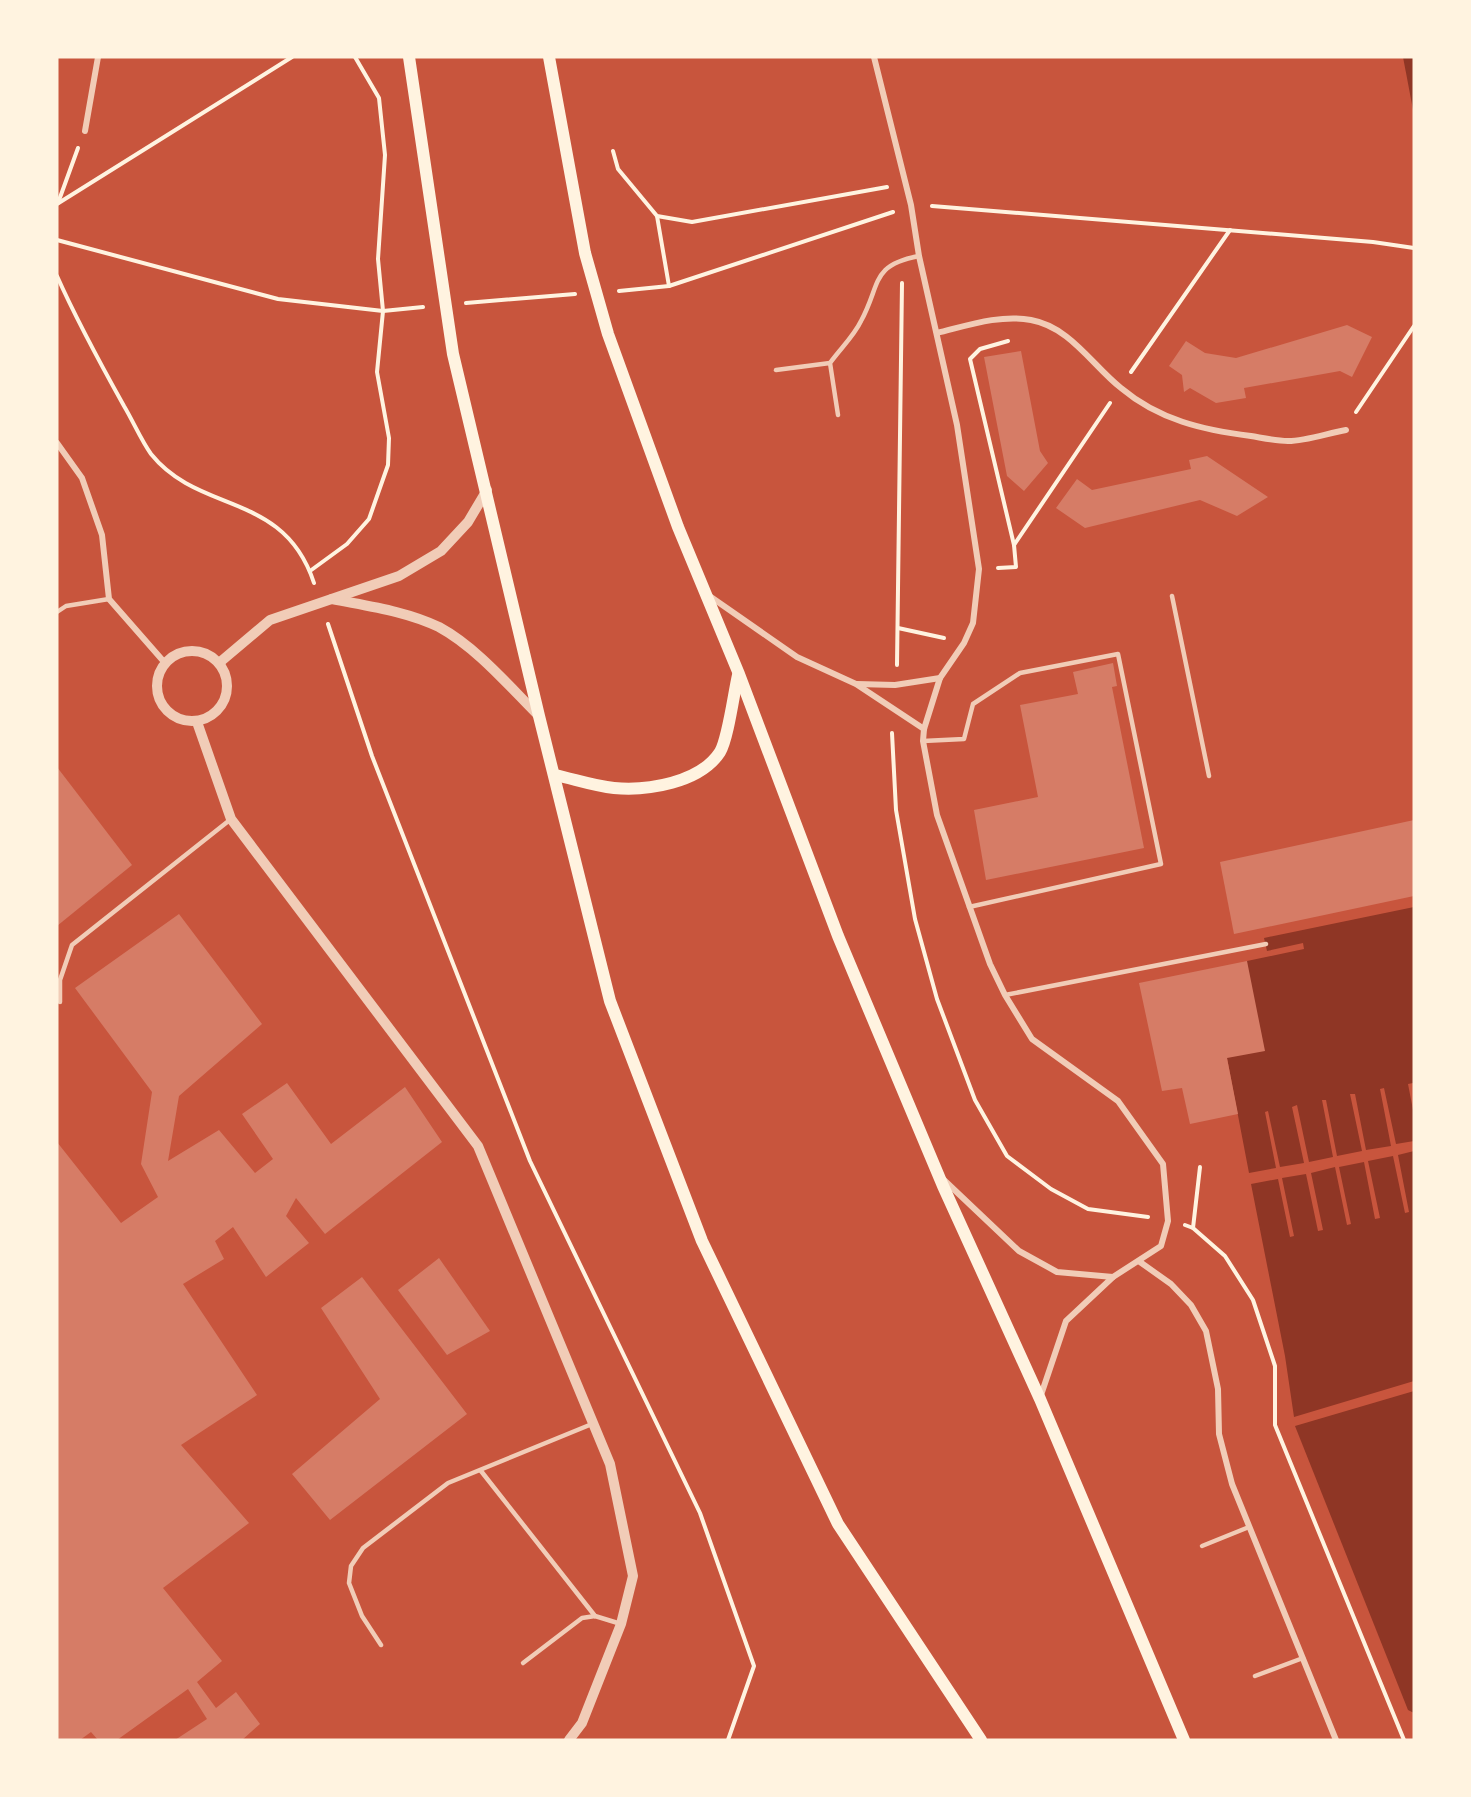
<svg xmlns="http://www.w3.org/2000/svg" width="1471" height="1797" viewBox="0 0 1471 1797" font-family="'Source Serif 4',serif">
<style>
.water{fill:#8f3625}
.building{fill:#d67c66}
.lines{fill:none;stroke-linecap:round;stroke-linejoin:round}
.path{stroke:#fff3e0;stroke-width:4}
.service{stroke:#f1ccb7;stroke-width:4.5}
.minor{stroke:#f1ccb7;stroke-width:6}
.tertiary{stroke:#f1ccb7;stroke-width:10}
.secondary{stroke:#fff3e0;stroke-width:12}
</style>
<rect width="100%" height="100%" fill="#c8553d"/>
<!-- water -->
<g class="water">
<path d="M1403,57H1414V115Z"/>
<path d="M1414,907V1089L1413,1083L1408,1084L1414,1115V1141L1396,1144L1384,1088L1380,1089L1391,1146L1366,1150L1355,1094H1350L1362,1151L1337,1156L1326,1100H1322L1333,1157L1309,1162L1297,1105L1292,1107L1304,1163L1280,1167L1268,1111L1265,1112L1276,1168L1249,1173L1227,1058L1247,961L1304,949L1303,943L1267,951L1264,938Z"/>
<path d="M1414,1151V1381L1294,1417L1285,1356L1251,1184L1278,1179L1290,1237L1294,1236L1282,1178L1306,1174L1318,1231L1323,1230L1311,1173L1335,1167L1347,1225L1351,1224L1339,1167L1364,1162L1375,1219L1380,1218L1368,1161L1393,1156L1405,1213L1409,1212L1398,1155Z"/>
<path d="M1414,1391V1713L1408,1710L1295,1426Z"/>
</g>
<!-- building -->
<g class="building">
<path d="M1347,325L1372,337L1352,377L1340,371L1244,388L1246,398L1216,403L1190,388L1184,392L1182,375L1169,366L1186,341L1205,353L1236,358Z"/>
<path d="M1021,351L1040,451L1048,463L1024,491L1007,476L984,357Z"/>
<path d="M1207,456L1268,497L1237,516L1200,500L1085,528L1056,508L1077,479L1092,490L1191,469L1189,460Z"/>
<path d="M1113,663L1117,686L1112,687L1144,848L986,880L974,810L1038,797L1020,705L1078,694L1073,672Z"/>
<path d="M57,767L132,865L57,926Z"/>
<path d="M1414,820V896L1234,934L1220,862Z"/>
<path d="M179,914L262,1024L179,1096L168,1161L219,1130L255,1173L273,1159L242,1114L287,1083L331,1144L405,1087L442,1142L325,1234L296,1198L286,1216L309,1243L266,1277L233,1227L215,1241L224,1259L183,1284L257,1395L181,1445L249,1523L163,1588L222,1661L197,1682L216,1708L236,1692L260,1724L242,1740H175L207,1719L188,1689L117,1740H98L91,1732L80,1740H57V1142L121,1223L158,1197L141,1164L152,1092L75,988Z"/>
<path d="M1247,961L1265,1051L1227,1058L1238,1114L1190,1124L1182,1088L1162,1091L1139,983Z"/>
<path d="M439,1258L490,1331L447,1355L398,1290Z"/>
<path d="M362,1277L467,1414L330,1520L292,1474L380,1399L321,1308Z"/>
</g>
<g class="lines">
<!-- path -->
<g class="path">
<path d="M613,151L618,169L657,216L692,222L887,187"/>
<path d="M58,203L78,148"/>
<path d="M57,204L292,57"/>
<path d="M932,206L1373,242L1414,248"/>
<path d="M657,216L669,286"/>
<path d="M57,240L278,299L383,311L423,307"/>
<path d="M57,276C77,321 100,363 124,406C133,421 141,440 151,454C200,515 284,491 314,583"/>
<path d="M619,291L669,286L893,212"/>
<path d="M466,303L575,294"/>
<path d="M1008,341L980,349L970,359L1014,545"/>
<path d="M1131,372L1230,230"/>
<path d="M1356,412L1414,326"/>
<path d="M998,568L1016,567L1014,545L1110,403"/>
<path d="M310,571L347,544L369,519L388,465L389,438L377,372L383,311L378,259L385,155L379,98L355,57"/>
<path d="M328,624L372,756L530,1161L700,1513L754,1666L728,1740"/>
<path d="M898,628L944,638"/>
<path d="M897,665L902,283"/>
<path d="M892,733L896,810L915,919L937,999L975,1100L1007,1156L1051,1189L1088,1209L1148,1217"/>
<path d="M1185,1225L1193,1228L1225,1256L1253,1300L1275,1366V1425L1404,1740"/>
<path d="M1193,1228L1200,1167"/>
</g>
<!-- service -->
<g class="service">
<path d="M776,370L830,363"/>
<path d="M838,415L830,363C840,349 854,336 861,321C881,285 870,265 919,256"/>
<path d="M1172,596L1209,776"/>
<path d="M57,612L66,606L109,599"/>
<path d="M923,741L964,739L973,704L1020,673L1118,654L1161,864L969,907"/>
<path d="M1005,995L1266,944"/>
<path d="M60,1002V980L72,945L231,819"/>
<path d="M481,1471L595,1616"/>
<path d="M1202,1546L1249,1527"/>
<path d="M381,1645L362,1616L349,1583L351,1566L363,1548L448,1483L592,1424"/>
<path d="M523,1663L582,1618L595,1616L621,1624"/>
<path d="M1255,1676L1303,1658"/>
</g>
<!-- minor -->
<g class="minor">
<path d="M874,57L911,205L919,256L957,425L979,569L973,623L964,643L940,678L924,729L923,741L937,815L990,964L1005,995L1032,1039L1118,1101L1163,1164L1168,1221L1161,1246L1113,1277"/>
<path d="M85,131L98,57"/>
<path d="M937,333C966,326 1000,314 1031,320C1070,327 1092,365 1121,388C1159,420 1203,430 1251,436C1263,438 1276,441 1288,441C1307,441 1328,433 1346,430"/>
<path d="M57,443L82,478L102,535L109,599L165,663"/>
<path d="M708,595L797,657L856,684L924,729"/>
<path d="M857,684L895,685L940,678"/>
<path d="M944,1180L1019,1251L1057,1272L1113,1277L1066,1321L1040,1398"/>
<path d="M1140,1262L1171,1284L1191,1305L1206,1331L1218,1389L1219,1434L1232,1484L1336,1740"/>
</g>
<!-- tertiary -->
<g class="tertiary">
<path d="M332,599C367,606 406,611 439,627C476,647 509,686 539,716"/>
<circle cx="192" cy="686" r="35"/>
<path d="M219,663L270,620L399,576L441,551L468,522L487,490"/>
<path d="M197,722L231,819L478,1146L610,1464L633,1576L621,1624L582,1723L569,1740"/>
</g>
<!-- secondary -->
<g class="secondary">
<path d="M409,57L453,354L539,716L610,1001L702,1241L838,1524L981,1740"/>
<path d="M549,57L585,253L608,334L678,527L739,674L838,936L943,1186L1040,1399L1184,1740"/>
<path d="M555,775C574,779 594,786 614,788C647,791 700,783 720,752C728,739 734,692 738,675"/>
</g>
</g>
<!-- border -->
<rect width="1471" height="1797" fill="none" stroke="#fff3e0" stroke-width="117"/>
</svg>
